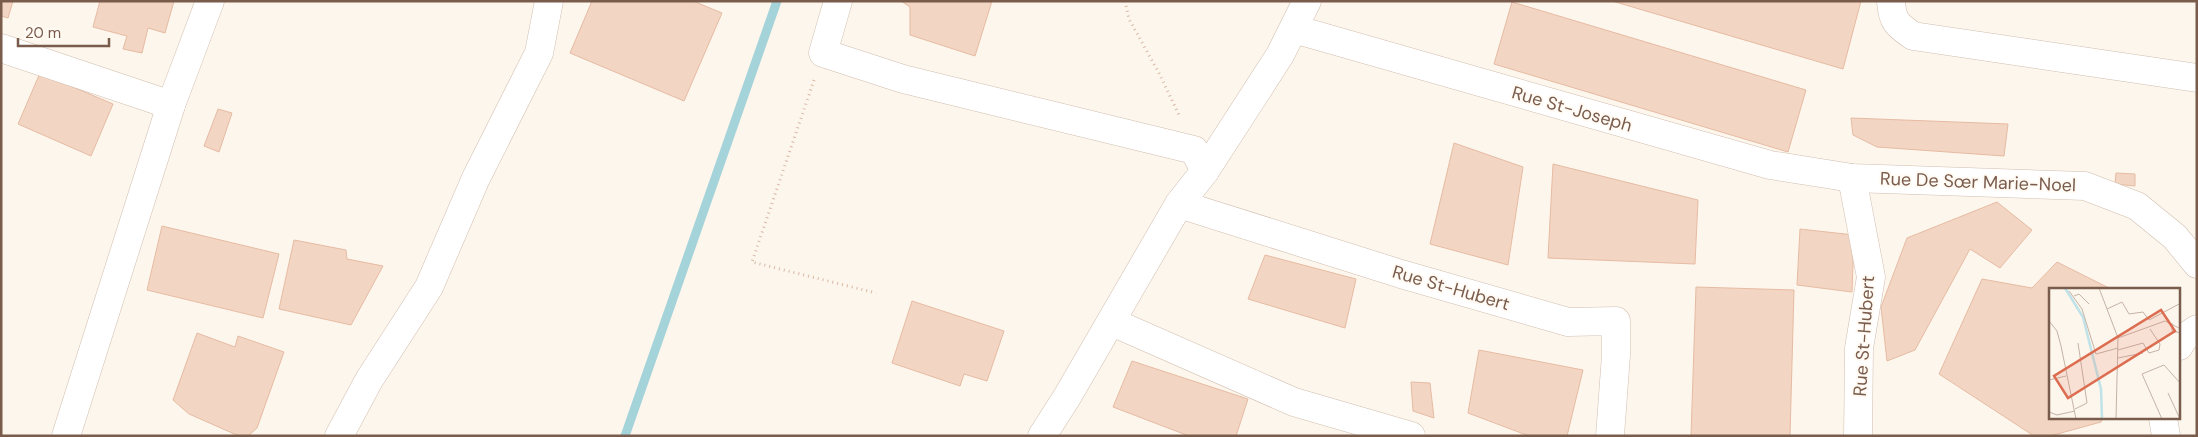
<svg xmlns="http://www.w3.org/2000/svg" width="2198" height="437" viewBox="0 0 2198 437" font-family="'DM Sans',sans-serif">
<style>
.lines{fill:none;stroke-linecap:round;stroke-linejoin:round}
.stream{stroke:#a5d3da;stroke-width:9}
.building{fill:#f3d5c3;stroke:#e6bba3}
.minor-casing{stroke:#d1beb0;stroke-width:29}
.path{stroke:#d9b8a5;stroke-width:3;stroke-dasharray:1 4;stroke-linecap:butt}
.minor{stroke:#fff;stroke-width:28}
.labels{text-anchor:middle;stroke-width:4;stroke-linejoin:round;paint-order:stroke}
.street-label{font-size:18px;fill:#7a5c4d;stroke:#fffaf3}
.inset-river{fill:none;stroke:#bfe3e8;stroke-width:2.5}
.inset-road{fill:none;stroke:#c5b3a7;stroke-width:1}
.view{fill:#dc6d51;fill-opacity:0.15;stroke:#dc6d51;stroke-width:2.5}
.inset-edge{fill:none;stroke:#7a5c4d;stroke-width:2.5}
</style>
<rect width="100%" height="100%" fill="#fdf6ec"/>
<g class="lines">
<!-- stream -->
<path class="stream" d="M625,436L777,1"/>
</g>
<!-- building -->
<g class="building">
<path d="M1,1H13L8,18L1,16Z"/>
<path d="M100,1H174L165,33L148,28L142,53L123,49L127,36L93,27Z"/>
<path d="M592,1H693L722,13L684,101L570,53Z"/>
<path d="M901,1H992L975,56L910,35V7Z"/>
<path d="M1612,1H1861L1843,69Z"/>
<path d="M1512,2L1806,90L1788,152L1494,64Z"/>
<path d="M40,73L113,104L91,156L18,124Z"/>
<path d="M218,109L232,113L219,152L204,146Z"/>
<path d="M1851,118L2008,124L2004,156L1877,147L1853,135Z"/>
<path d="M1454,143L1523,167L1508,265L1430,244Z"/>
<path d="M1553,164L1698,200L1695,264L1548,258Z"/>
<path d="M2116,173L2135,174V186L2115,184Z"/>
<path d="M1997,202L2032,230L2000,268L1970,249L1915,350L1887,361L1881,307L1907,238Z"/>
<path d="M162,226L279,254L263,318L147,290Z"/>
<path d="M1800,229L1854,235L1852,292L1797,285Z"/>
<path d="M294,240L346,250L347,259L383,266L351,325L279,309Z"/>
<path d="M1265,255L1356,279L1345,328L1248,299Z"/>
<path d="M2057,262L2113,290H2050V418H2103L2101,422L2050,436H2034L1939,374L1982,279L2032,288Z"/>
<path d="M1696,287L1794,290L1790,436H1691Z"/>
<path d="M912,301L1004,331L987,381L964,374L960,386L892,363Z"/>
<path d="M197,333L235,347L238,336L284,352L257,428L248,436H239L189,414L173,400Z"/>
<path d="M1479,350L1583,370L1567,436H1529L1468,413Z"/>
<path d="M1132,361L1248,399L1236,436H1189L1113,407Z"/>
<path d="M1411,382L1430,383L1434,418L1413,411Z"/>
</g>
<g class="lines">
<!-- minor casing -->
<g class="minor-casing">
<g id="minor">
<path d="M838,1L823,53L903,79L1194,150L1205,171"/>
<path d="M1891,1C1892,21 1897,25 1913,36L2197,78"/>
<path d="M1294,29L1770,165L1852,178L2085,186L2137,206L2175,237L2197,264"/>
<path d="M1,48L171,105"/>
<path d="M1852,178L1871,277L1859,348L1858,436"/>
<path d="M1179,204L1401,274L1568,322L1616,321V355L1610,436"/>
<path d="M1112,322L1294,402L1411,436"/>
<path d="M2179,346L2184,338L2197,329"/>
<path d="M2163,418L2166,436"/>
<path d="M66,436L171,105L210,1"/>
<path d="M339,436L369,380L429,287L476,178L539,53L549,1"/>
<path d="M1042,436L1067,397L1179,204L1205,171L1280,55L1307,1"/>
</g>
</g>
<!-- path -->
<g class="path">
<path d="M1125,1L1129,19L1160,75L1179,115"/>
<path d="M814,80L752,262L876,293"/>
</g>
<!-- minor -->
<use href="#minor" class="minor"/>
</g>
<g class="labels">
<!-- street labels -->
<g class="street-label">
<text transform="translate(1572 109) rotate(16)" y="6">Rue St-Joseph</text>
<text transform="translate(1978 182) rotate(2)" y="6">Rue De Sœr Marie-Noel</text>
<text transform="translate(1451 288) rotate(16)" y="6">Rue St-Hubert</text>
<text transform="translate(1864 336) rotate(-86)" y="6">Rue St-Hubert</text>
</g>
</g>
<!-- overview -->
<g transform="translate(2049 288)">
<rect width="131" height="131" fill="#fdf6ec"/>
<path class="inset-river" d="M16,0L34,29L52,101L53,131"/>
<path class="inset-road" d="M50,0L69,50L67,131M20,3L33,21L47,66L69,60M25,8L30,6L40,16M58,21L73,14L80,26L94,24L100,32L132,15M0,33L8,43L12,58L27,131M123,35V43L132,45M69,50L116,33L132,41M69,62L94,55L100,65L110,62L111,56L101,41M69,70L94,65M0,92L17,88M119,105L131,131M26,121L38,115L29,55M0,124L8,127L26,123M113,131L93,86L115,77L132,96"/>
<path class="view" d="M112,22L126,43L19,110L5,88Z"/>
<rect width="131" height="131" class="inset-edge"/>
</g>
<!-- border -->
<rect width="2198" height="437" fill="none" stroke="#7a5c4d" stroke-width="5"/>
<!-- scale -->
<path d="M18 38v8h91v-8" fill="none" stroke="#7a5c4d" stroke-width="2.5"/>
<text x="25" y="38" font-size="15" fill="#7a5c4d" stroke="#fffaf3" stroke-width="4" paint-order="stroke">20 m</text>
</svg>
